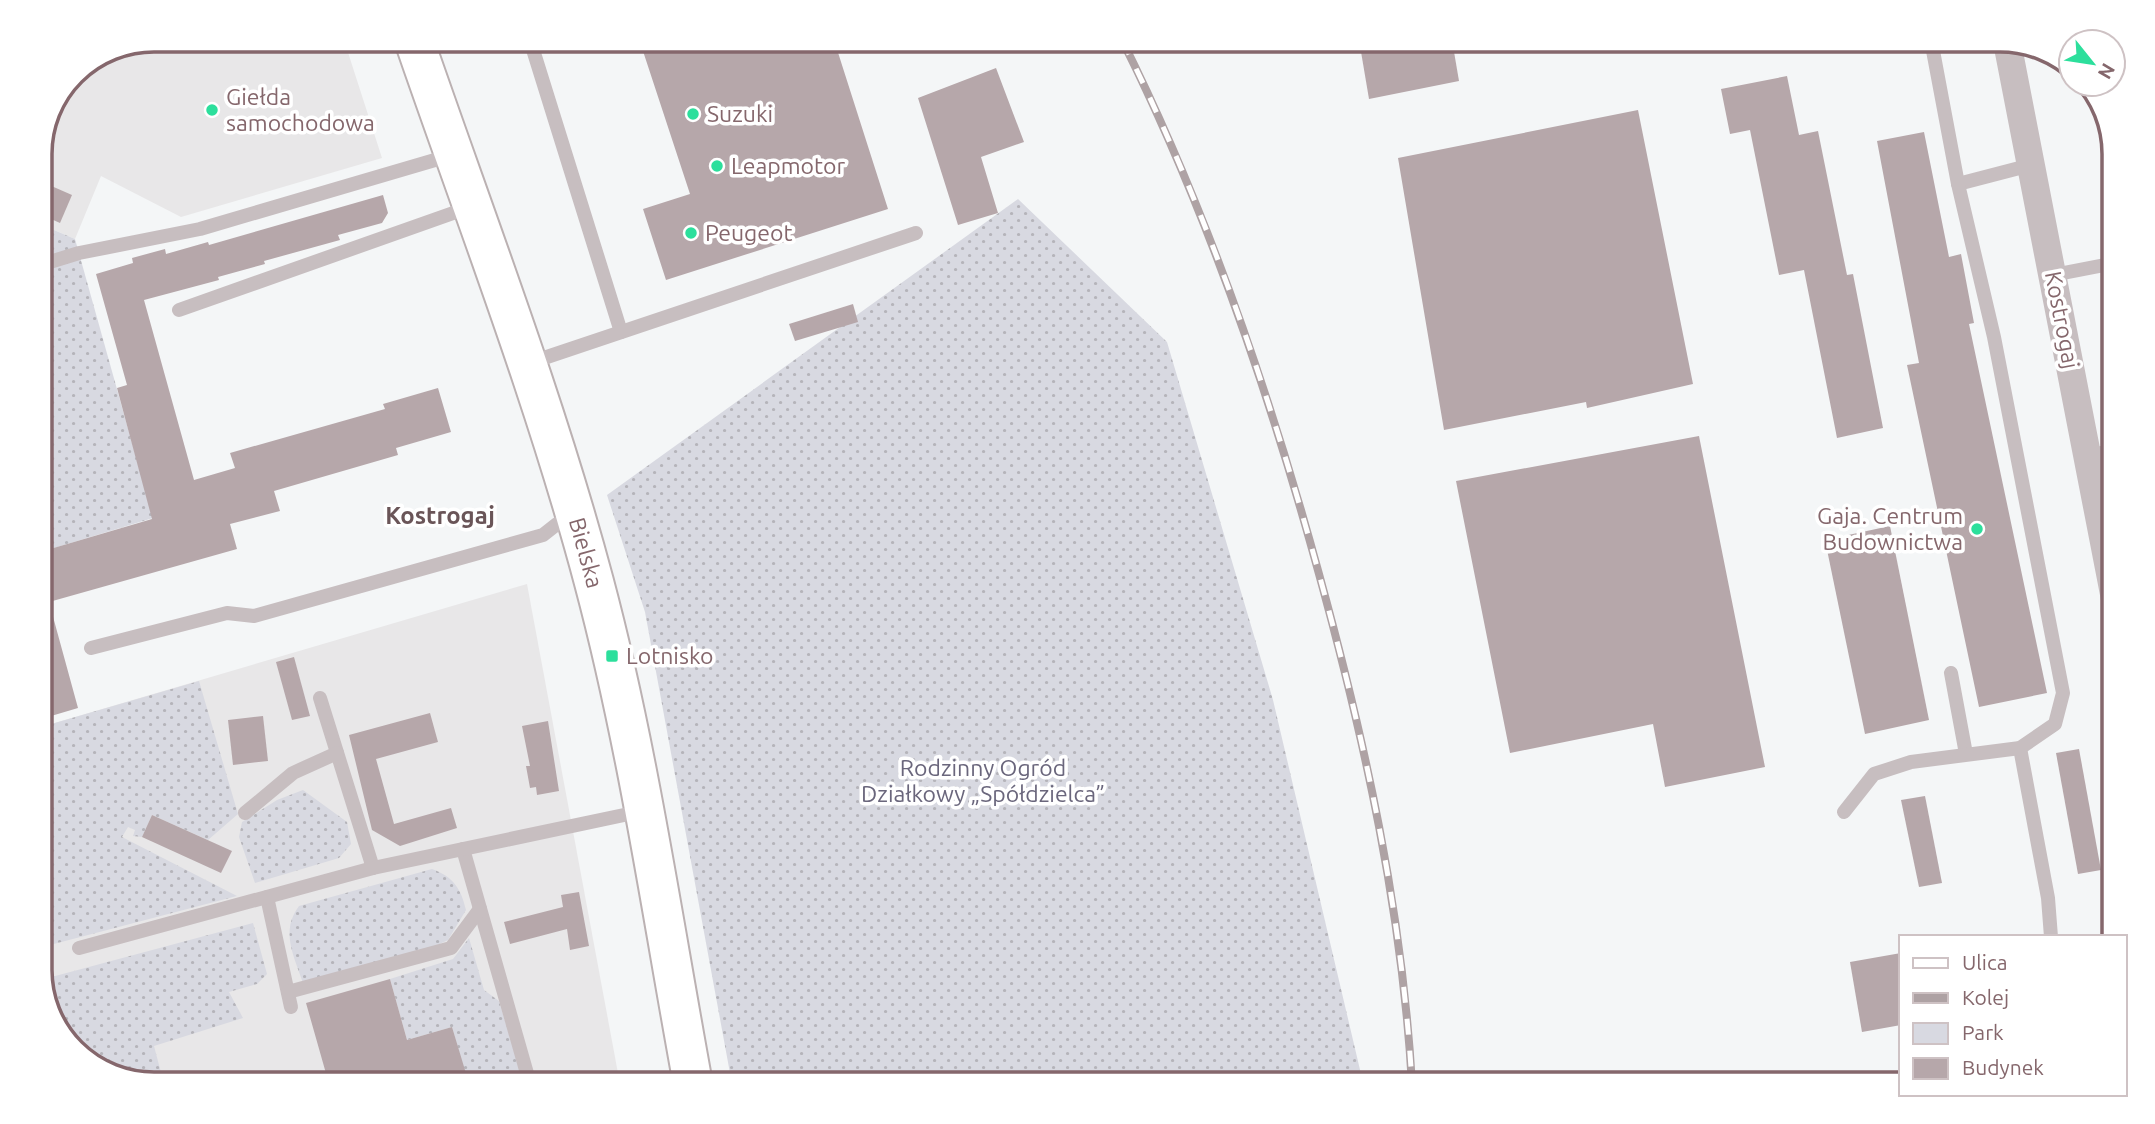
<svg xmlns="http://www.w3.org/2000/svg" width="2155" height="1124" viewBox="0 0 2155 1124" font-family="Ubuntu,sans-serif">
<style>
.built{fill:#e8e7e8}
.green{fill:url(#green-dots)}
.building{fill:#b6a7aa}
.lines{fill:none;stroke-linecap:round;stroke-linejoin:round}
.secondary-casing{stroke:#bbb1b2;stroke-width:42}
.service{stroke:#c7bec0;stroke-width:14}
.minor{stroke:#c7bec0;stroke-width:28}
.secondary{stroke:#fff;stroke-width:38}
.rail-casing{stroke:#aea2a4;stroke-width:8}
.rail{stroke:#fff;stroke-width:5;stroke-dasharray:16;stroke-linecap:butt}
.poi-dot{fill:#2cdf9c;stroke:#fff;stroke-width:2.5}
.labels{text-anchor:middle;stroke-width:7;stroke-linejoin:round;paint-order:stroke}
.poi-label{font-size:23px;fill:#85676c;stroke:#fff;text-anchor:start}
.street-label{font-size:23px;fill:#85676c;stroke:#fff}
.park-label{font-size:23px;fill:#6a667c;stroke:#fff}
.neighbourhood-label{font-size:24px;font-weight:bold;fill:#6a5558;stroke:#fff}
.rim{fill:none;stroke:#85676c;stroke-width:3.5}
</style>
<defs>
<pattern id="green-dots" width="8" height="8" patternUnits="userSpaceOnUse" patternTransform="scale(1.75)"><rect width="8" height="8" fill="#d8d9e1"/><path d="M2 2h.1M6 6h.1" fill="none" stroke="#b5b4ba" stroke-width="1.8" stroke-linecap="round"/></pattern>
</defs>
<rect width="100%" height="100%" fill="#f4f6f7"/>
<!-- built -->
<g class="built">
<path d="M154,40H344L382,158L181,217L101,176L75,239L40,224V147L74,73Z"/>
<path d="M527,584L620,1084H154L104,1072L59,1033L41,977V727Z"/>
</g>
<!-- green -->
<g class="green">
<path d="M1018,199L1167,342L1273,700L1361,1074V1084H732L645,612L607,495Z"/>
<path d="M40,224L75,239L153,518L41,552Z"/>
<path d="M199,681L238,814L208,840L152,815L142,837L133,836L135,830L128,827L122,837L237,896L46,946L41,927V727Z"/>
<path d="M303,790L347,822L351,844L339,858L255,883L239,837L242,822L277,800Z"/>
<path d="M432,869C454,877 461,889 466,910L448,940L429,949L303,983C294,956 280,931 299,906Z"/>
<path d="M253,923L267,974L257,984L229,992L243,1018L154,1046L164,1084L104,1072L59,1033L41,969L44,979Z"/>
<path d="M469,938L484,990L499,1001L524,1084H455L467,1080L452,1027L407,1040L390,979L453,959Z"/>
</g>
<!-- building -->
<g class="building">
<path d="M655,40H834L888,209L666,280L643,209L690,194L641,45Z"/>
<path d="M1359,40H1452L1459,81L1369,99Z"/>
<path d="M996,68L1024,142L981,157L998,213L958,225L918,98Z"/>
<path d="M1787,76L1799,135L1818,131L1847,275L1853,274L1883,428L1837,438L1804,270L1779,275L1750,130L1730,134L1721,89Z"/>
<path d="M1638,110L1693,384L1587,408L1586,402L1444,430L1398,158Z"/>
<path d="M1924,132L1949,257L1961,254L1974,323L1969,324L2047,693L1979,707L1907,365L1919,363L1877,141Z"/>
<path d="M40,181L72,195L60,223L40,214Z"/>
<path d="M383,195L388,213L382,223L338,235L340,240L264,261L265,264L218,277L219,280L144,300L194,480L235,468L230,453L385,409L383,404L438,388L451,432L396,448L398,455L274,491L280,511L230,524L237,549L49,602L78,708L41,719L40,552L152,519L117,388L127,385L96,274L133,263L132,258L165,249L166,254L208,242L209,245Z"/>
<path d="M853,304L858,322L795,341L789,324Z"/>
<path d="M1699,436L1765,767L1665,787L1653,724L1510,753L1456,481Z"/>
<path d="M1890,526L1929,720L1865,734L1825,540Z"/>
<path d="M294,657L310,716L292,720L276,662Z"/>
<path d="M430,713L438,742L376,759L394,824L451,808L457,828L400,846L372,830L349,735Z"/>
<path d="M263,716L268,761L233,765L228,720Z"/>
<path d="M548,721L559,791L537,795L536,787L530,788L526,766H530L522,726Z"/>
<path d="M2079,749L2101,870L2078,874L2056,753Z"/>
<path d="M1925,796L1942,883L1919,887L1901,800Z"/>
<path d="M152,815L232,851L221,873L142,837Z"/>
<path d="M579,892L589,946L570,950L567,929L510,944L504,922L563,907L561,895Z"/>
<path d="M1901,953V1025L1862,1032L1850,962Z"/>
<path d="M390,979L407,1040L452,1027L468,1080L455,1084H329L306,1003Z"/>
</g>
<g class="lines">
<!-- secondary casing -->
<g class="secondary-casing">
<g id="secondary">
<path id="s1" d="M414,40C476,220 545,398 594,582C638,747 662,916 693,1084"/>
</g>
</g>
<!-- service -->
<g class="service">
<path d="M530,40L621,332"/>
<path d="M1958,184L2031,165"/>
<path d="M40,265L79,253L200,229L452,155"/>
<path d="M2053,275L2115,263"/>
<path d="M179,310L473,206"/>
<path d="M529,363L916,233"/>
<path d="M2087,456L2115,450"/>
<path d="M91,648L227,613L254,616L543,535L557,524L573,518"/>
<path d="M1951,673L1966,754"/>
<path d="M320,698L373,868"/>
<path d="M2020,748L2048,898L2051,937"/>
<path d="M1844,812L1874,774L1911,762L2020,748L2055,724L2063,693L1994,337L1958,184L1931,40"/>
<path d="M245,813L293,773L337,753"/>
<path d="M463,849L530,1084"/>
<path d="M267,897L291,1007"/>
<path d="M79,948L373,868L643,811"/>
<path d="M288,992L451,948L480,909"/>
</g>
<!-- minor -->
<path class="minor" d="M2007,42L2115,599"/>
<!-- secondary -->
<use href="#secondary" class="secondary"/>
<!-- rail casing -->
<g class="rail-casing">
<path id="rail" d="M1122,40C1207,210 1269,391 1319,574C1365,741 1402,910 1412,1084"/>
</g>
<!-- rail -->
<use href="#rail" class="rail"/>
</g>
<!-- markers -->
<g class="poi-dot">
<circle cx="212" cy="110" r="7"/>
<circle cx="693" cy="114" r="7"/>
<circle cx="717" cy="166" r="7"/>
<circle cx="691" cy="233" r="7"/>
<circle cx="1977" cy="529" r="7"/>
<rect x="605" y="649" width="14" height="14" rx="3.5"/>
</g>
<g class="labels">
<!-- poi labels -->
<g class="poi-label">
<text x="226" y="105">Giełda<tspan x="226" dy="26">samochodowa</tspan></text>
<text x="707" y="122">Suzuki</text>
<text x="731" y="174">Leapmotor</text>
<text x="705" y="241">Peugeot</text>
<text x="1963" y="524" text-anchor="end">Gaja. Centrum<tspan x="1963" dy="26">Budownictwa</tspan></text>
<text x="626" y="664">Lotnisko</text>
</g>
<!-- street labels -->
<g class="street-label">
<text transform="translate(2062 320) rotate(79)" y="8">Kostrogaj</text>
<text dy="8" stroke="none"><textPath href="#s1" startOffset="541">Bielska</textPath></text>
</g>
<!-- park labels -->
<g class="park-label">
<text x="983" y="776">Rodzinny Ogród<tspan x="983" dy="26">Działkowy „Spółdzielca”</tspan></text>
</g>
<!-- neighbourhood labels -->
<g class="neighbourhood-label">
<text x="440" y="524">Kostrogaj</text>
</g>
</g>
<!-- crop -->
<path d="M0 0H2155V1124H0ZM154 52H2000A102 102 0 0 1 2102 154V970A102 102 0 0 1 2000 1072H154A102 102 0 0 1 52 970V154A102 102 0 0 1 154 52Z" fill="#fff" fill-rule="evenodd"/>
<path class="rim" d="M154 52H2000A102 102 0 0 1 2102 154V970A102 102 0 0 1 2000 1072H154A102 102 0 0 1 52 970V154A102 102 0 0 1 154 52Z"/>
<!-- legend -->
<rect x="1899" y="935" width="228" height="161" fill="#ffffff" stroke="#cec2c4" stroke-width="2"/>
<rect x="1913" y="958" width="35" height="10" fill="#ffffff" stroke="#cec2c4" stroke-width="2"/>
<text x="1962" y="970" font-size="21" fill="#85676c">Ulica</text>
<rect x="1913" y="993" width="35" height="10" fill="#aea2a4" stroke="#cec2c4" stroke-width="2"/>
<text x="1962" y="1005" font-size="21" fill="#85676c">Kolej</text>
<rect x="1913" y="1023" width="35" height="21" fill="#d8d9e1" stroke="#cec2c4" stroke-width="2"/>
<text x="1962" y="1040" font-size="21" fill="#85676c">Park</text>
<rect x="1913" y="1058" width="35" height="21" fill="#b6a7aa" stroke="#cec2c4" stroke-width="2"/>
<text x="1962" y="1075" font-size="21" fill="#85676c">Budynek</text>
<!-- north arrow -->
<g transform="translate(2092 63) rotate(120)"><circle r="33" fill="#ffffff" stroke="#cec2c4" stroke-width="2"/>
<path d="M0-5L12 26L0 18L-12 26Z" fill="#2cdf9c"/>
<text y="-10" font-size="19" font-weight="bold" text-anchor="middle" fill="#85676c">N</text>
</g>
</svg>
